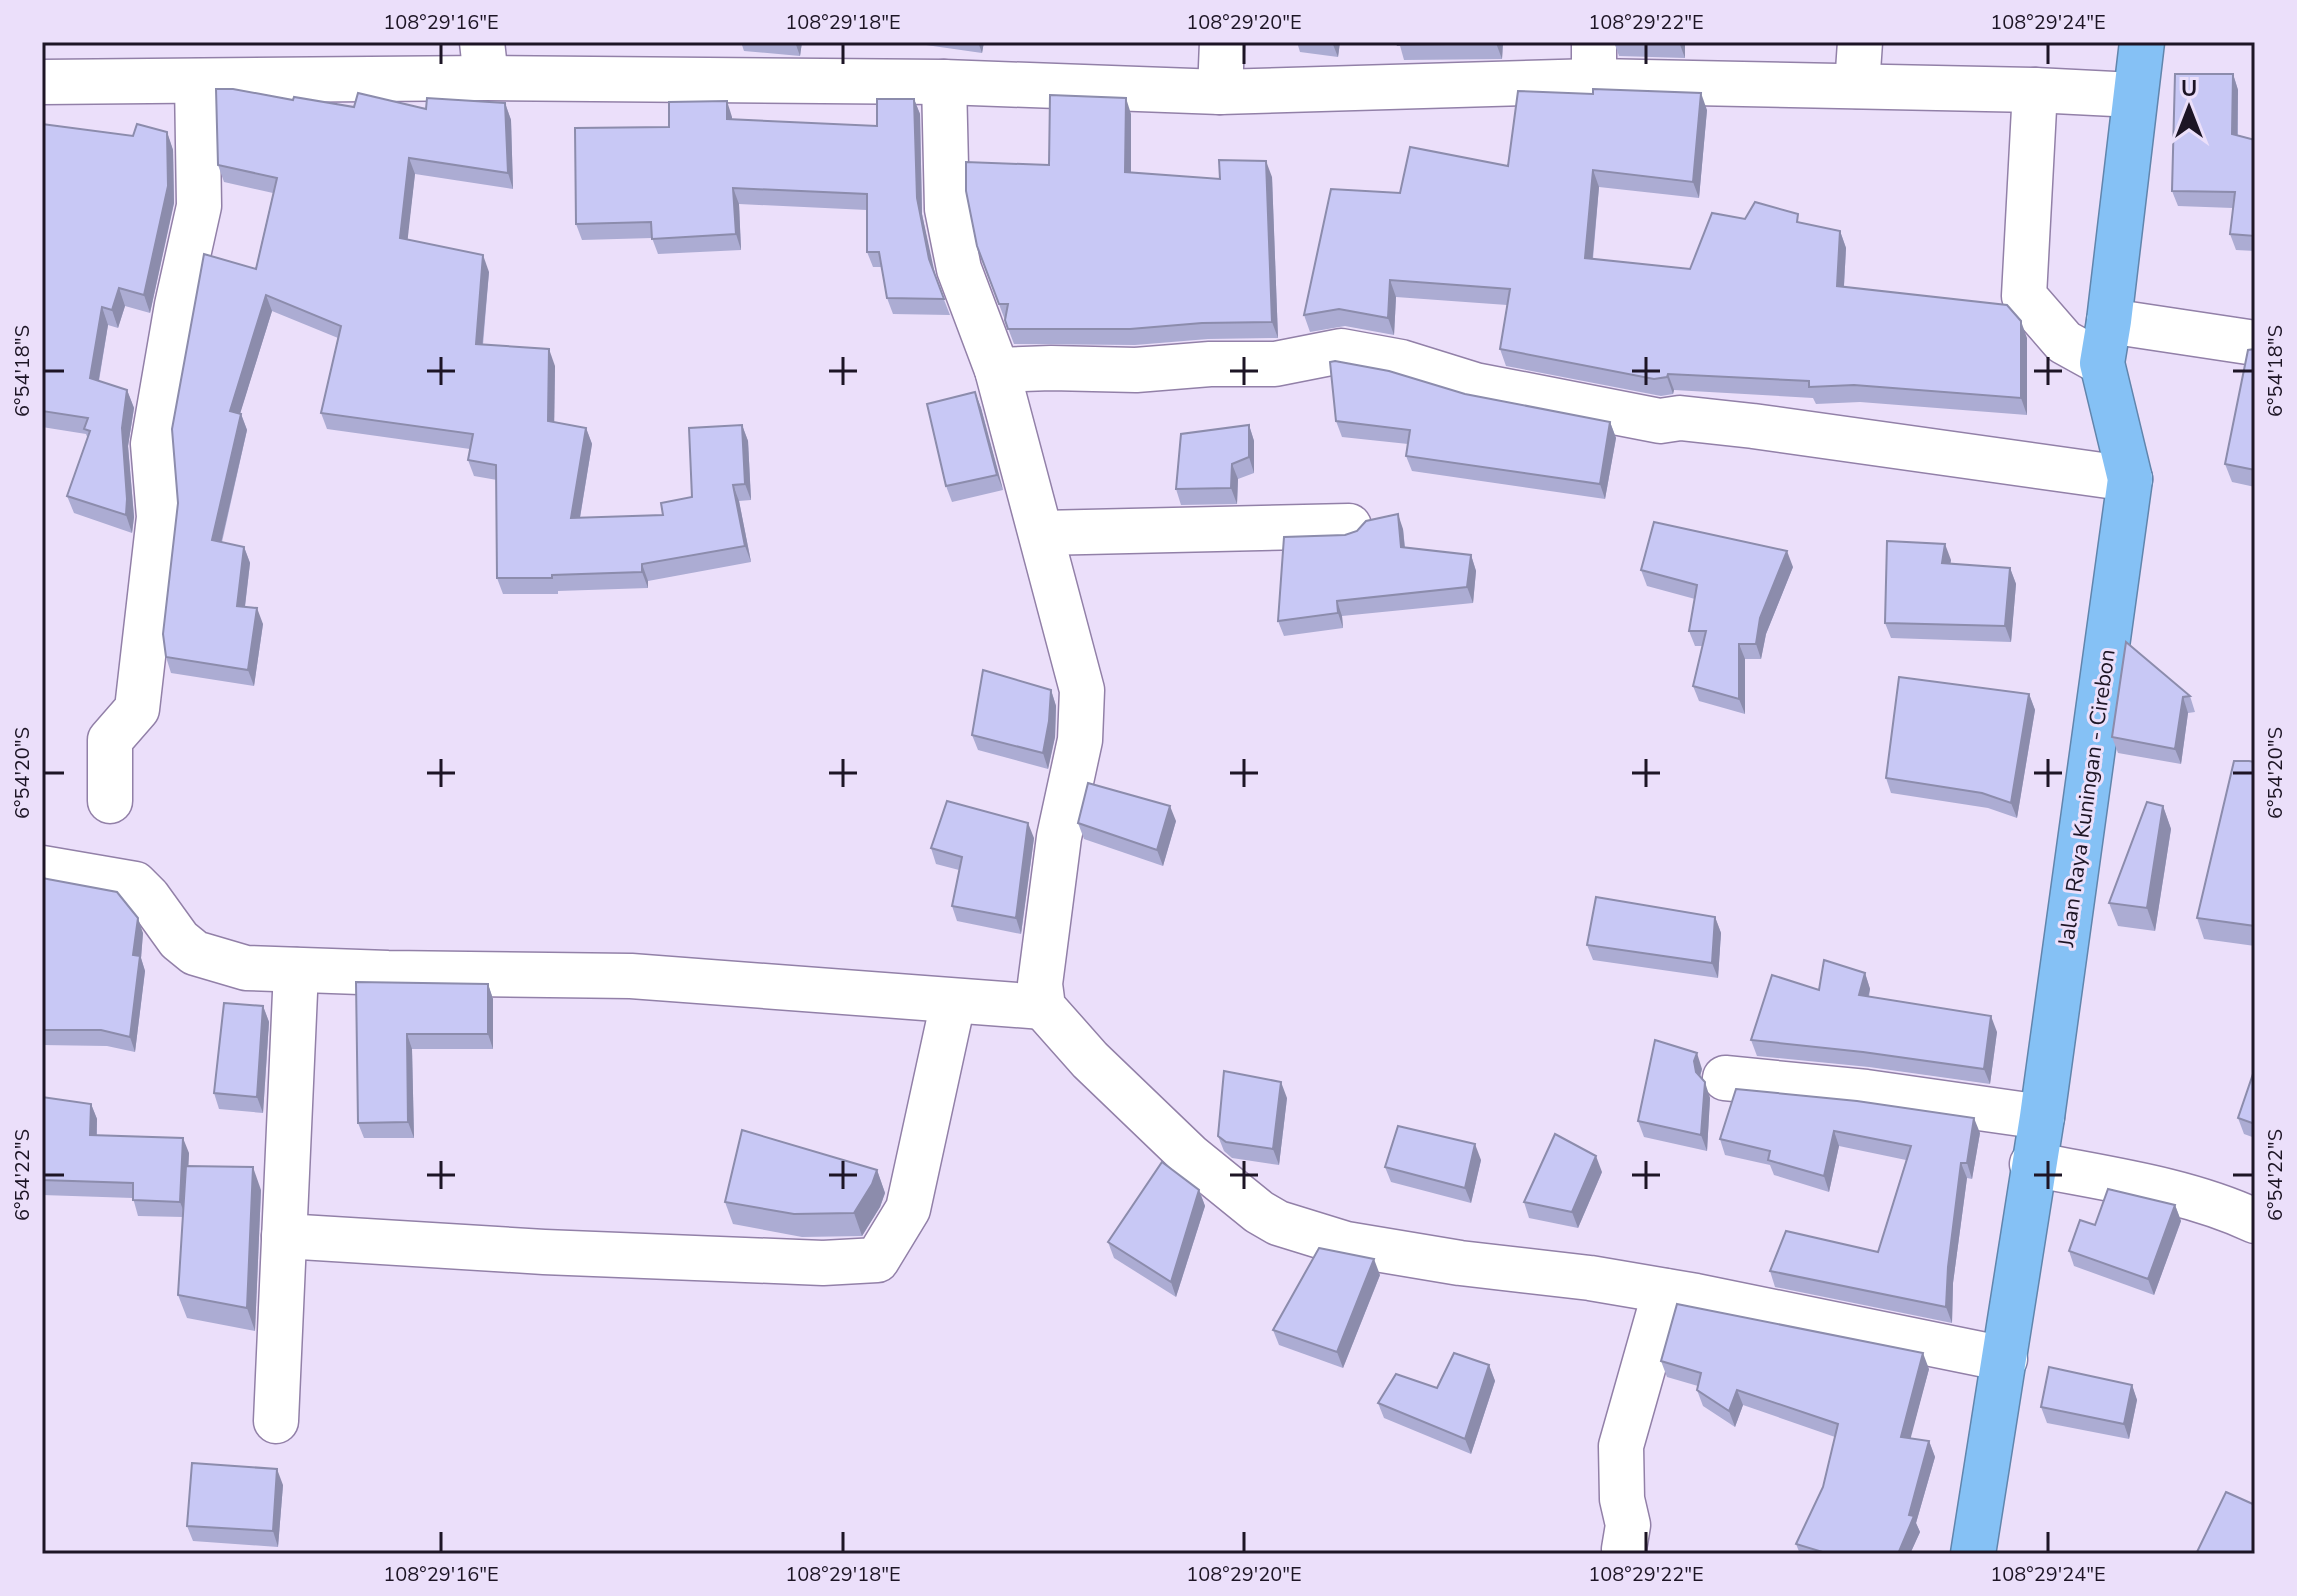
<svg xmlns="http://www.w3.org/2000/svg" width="2297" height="1596" viewBox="0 0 2297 1596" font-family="'Nunito Sans',sans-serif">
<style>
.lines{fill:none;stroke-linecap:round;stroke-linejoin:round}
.minor-casing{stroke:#9280a8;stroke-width:47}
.highway-casing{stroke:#6185ac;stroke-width:47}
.minor{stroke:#fff;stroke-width:44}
.highway{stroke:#85c1f5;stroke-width:44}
.wall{fill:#acacd3}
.shaded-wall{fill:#8c8cac}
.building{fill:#c8c8f5;stroke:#8c8cac;stroke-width:2}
.ticks{fill:none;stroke:#1d1525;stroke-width:3}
.labels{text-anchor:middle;stroke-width:6;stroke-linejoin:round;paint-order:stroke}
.street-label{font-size:22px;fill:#1d1525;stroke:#ebdffa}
.neatline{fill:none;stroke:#1d1525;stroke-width:3}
.ticks-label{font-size:20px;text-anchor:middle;fill:#1d1525}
</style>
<rect width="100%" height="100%" fill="#ebdffa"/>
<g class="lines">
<!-- minor casing -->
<g class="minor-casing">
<g id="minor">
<path d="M482,42L486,78"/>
<path d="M1594,81V42"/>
<path d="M42,82L486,78L944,82L1220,92L1594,81L2035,90L2134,95"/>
<path d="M944,82L947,209L959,269L997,370L1082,690L1080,740L1059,837L1040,984L1043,1007L1090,1060L1190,1156L1259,1212L1278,1223L1346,1244L1460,1263L1590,1278L1696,1296L2005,1359"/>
<path d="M1857,86L1860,42"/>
<path d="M2035,90L2024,296L2064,342L2102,363"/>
<path d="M1220,92L1222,42"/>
<path d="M2109,321L2255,343"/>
<path d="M997,370L1051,368L1136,370L1210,364H1275L1341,351L1401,362L1475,385L1660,421L1680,418L1753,426L2130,479"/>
<path d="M1041,533L1349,526"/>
<path d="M110,801V740L137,709L159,517L153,444L177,305L199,206L197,81"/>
<path d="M42,868L135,884L148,897L179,940L195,953L246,968L388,973L631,976L1043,1007"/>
<path d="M1725,1078L1866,1092L2042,1117"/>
<path d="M2032,1164C2107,1179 2186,1189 2255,1221"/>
<path d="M284,1236L544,1252L823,1263L877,1260L908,1209L953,1002"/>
<path d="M276,1421L296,970"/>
<path d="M1624,1549L1628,1525L1622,1499L1621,1446L1665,1291"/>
</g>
</g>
<!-- highway casing -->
<g class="highway-casing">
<path id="highway" d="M1973,1554L2042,1117L2130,479L2102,363L2109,321L2142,42"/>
</g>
<!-- minor -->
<use href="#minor" class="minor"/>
<!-- highway -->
<use href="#highway" class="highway"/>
</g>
<!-- wall -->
<g class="wall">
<path d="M741,42H802L800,56L744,51Z"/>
<path d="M905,42H984L982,53Z"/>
<path d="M1297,42H1340L1338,57L1300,52Z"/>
<path d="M1399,42H1503L1502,59L1404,60Z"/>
<path d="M1614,42H1685V58L1619,56Z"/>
<path d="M2233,74L2238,90V135L2255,140V251L2236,250L2230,234L2233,208L2178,206L2172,191Z"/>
<path d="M914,99L920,114L922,214L934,274L950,315L893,314L887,298L882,267H873L867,252V210L739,204L741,250L658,254L652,238L582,240L576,224L669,127L732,117V119L877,126Z"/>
<path d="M293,100L354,107L426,109L505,103L511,120L513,189L415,174L407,239L489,272L483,345L555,366L554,422L586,428L592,444L580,518L663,515L692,497L742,425L748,441L751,500L739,501L751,562L648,581V588L558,591V594H503L497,578V480L474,476L468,460L470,449L327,429L321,413L338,338L272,311L240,413L241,414L247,430L222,542L244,547L250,563L245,607L263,624L254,686L171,673L166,657L273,193L224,182L218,165Z"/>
<path d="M1707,110L1699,198L1599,187L1593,259L1690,269L1745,219L1801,223L1840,231L1846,248L1844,286L2027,338V415L1860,402L1816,404L1813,398L1674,390L1673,394L1661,396L1506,366L1500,349L1507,305L1396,297L1394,335L1345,326L1310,332L1304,315L1400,193L1508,166Z"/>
<path d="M1131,114V173L1220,179L1272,177L1278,338L1208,339L1135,345L1014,344L977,246L1049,165Z"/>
<path d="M42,124L133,136L167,132L173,150L174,203L150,313L125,306L118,328L108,325L99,381L127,390L134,408L128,446L134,517L132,533L74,513L67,496L88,439L86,434L42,427Z"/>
<path d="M2255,349V487L2232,482L2225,464Z"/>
<path d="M975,392L981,408L1003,490L952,502L946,486Z"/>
<path d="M1465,394L1610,422L1616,438L1605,499L1412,471L1406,456L1408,444L1342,437L1336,421Z"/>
<path d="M1249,425L1254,441V473L1238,479L1237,504L1181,505L1176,489Z"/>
<path d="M1403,529L1405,547L1471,555L1476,571L1473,603L1342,616L1343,628L1284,636L1278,621L1345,535Z"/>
<path d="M1951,560L1950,564L2010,568L2016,584L2011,642L1891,638L1885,623Z"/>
<path d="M1793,567L1766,634L1761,659H1745V714L1699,701L1693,686L1703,646H1695L1689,631L1695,599L1647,586L1641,570Z"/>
<path d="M2126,642L2190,696L2195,712L2188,713L2181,764L2118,753L2112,737Z"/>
<path d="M1051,690L1056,706L1055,737L1048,769L978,750L972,735Z"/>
<path d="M2029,694L2035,710L2017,818L1988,808L1891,793L1886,778Z"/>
<path d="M2255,762V946L2204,939L2197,918Z"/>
<path d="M2163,806L2171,829L2155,931L2118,926L2109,903Z"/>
<path d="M1176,821L1163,866L1084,839L1078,823Z"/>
<path d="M1034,838L1021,934L957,921L952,906L959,870L936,864L931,848Z"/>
<path d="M42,878L143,933L141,958L145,971L135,1052L107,1046L42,1045Z"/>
<path d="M1715,917L1721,933L1718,978L1593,960L1587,945Z"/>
<path d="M1865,973L1870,989L1869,997L1997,1032L1990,1084L1869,1067L1757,1056L1751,1040L1819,990Z"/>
<path d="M356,982L488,984L493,999V1049H412L414,1138H364L358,1123Z"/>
<path d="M263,1006L269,1022L263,1113L219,1109L214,1093Z"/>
<path d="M1702,1069L1700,1077L1710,1098L1707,1151L1644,1137L1638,1121Z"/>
<path d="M2255,1071V1138L2244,1134L2238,1118Z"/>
<path d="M1736,1089L1980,1133L1972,1179L1967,1178L1953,1283L1952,1323L1775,1287L1770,1271L1878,1252L1906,1160L1839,1146L1829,1192L1774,1175L1770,1165L1725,1155L1720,1139Z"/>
<path d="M42,1097L91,1104L97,1119V1135L189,1153L188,1166L261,1190L255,1331L187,1318L178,1295L183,1217L138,1216L133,1198L42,1195Z"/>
<path d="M1287,1098L1279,1165L1232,1158L1224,1151L1218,1136Z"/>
<path d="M1481,1160L1471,1203L1391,1182L1385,1167Z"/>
<path d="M877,1170L885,1193L880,1207L862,1236L802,1237L733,1224L725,1202Z"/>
<path d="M1602,1172L1578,1228L1529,1218L1524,1202Z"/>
<path d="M1199,1190L1205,1206L1176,1297L1114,1258L1108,1242Z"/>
<path d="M2175,1205L2181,1221L2154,1295L2074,1266L2069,1251L2095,1225Z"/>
<path d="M1380,1275L1343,1368L1279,1345L1273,1330Z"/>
<path d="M1661,1361L1929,1369L1910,1438L1929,1441L1935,1457L1916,1523L1920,1532L1910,1554H1800L1796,1544L1823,1487L1835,1437L1743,1405L1735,1427L1703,1406L1697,1390L1698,1386L1667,1377Z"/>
<path d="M1489,1365L1495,1381L1471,1454L1384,1418L1378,1403L1437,1388Z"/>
<path d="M2132,1385L2137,1400L2129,1439L2047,1423L2041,1407Z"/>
<path d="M283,1485L278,1547L193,1541L187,1526Z"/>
</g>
<!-- shaded-wall -->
<g class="shaded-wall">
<path d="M795,42H802L800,56Z"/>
<path d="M978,42H984L982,53Z"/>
<path d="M1332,42H1340L1338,57Z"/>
<path d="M1496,42H1503L1502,59L1496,43Z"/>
<path d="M1679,42H1685V58Z"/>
<path d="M2233,74L2238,90L2237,150L2232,134Z"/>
<path d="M1701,93L1707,110L1699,198L1693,182Z"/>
<path d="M1126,98L1131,114V188L1125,172Z"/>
<path d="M914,99L920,114L922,214L935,274L929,259L917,198Z"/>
<path d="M727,101L732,117V135L727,119Z"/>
<path d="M505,103L511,120L513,189L508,173Z"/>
<path d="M167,132L173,150L174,203L150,313L144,295Z"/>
<path d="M409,158L415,174L406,254L400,238Z"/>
<path d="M1266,161L1272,177L1278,338L1272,322Z"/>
<path d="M1593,170L1599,187L1591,275L1585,258Z"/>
<path d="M733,188L739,204L741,250L736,234Z"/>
<path d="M1840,231L1846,248L1843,302L1837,286Z"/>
<path d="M483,255L489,272L481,360L476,344Z"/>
<path d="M1390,280L1396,297L1394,335L1388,318Z"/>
<path d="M119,288L125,306L118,328L112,310Z"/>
<path d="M266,295L272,311L236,427L230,411Z"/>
<path d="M102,307L108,325L96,396L90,378Z"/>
<path d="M2021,321L2027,338V415L2021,398Z"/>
<path d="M549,349L555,366L554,437L548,421Z"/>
<path d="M1668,374L1674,390L1673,394L1667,377Z"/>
<path d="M127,390L134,408L128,446L134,517L132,533L126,515L122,428Z"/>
<path d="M975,392L981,408L1003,490L997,475Z"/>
<path d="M241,414L247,430L218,556L212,540Z"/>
<path d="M1610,422L1616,438L1605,499L1600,484Z"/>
<path d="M742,425L748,441L751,500L745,484Z"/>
<path d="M1249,425L1254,441V473L1249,457Z"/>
<path d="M586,428L592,444L577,535L571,518Z"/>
<path d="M1232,464L1238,479L1237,504L1231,488Z"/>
<path d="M733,485L739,501L751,562L745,546Z"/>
<path d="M1398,514L1403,529L1406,562L1401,547Z"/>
<path d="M1945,544L1951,560L1948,579L1942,563Z"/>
<path d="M244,547L250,563L243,622L237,606Z"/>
<path d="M1787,551L1793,567L1766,634L1761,659L1756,644L1760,618Z"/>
<path d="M1471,555L1476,571L1473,603L1467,587Z"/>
<path d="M642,564L648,581V588L642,572Z"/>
<path d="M2010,568L2016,584L2011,642L2005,626Z"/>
<path d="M1337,601L1342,616L1343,628L1338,613Z"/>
<path d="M257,608L263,624L254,686L248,670Z"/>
<path d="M1739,644L1745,659V714L1739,699Z"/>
<path d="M1051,690L1056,706L1055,737L1048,769L1043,753Z"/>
<path d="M2029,694L2035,710L2017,818L2011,803Z"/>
<path d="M2183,697L2188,713L2181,764L2175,749Z"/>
<path d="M1170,806L1176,821L1163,866L1157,850Z"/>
<path d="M2163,806L2171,829L2155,931L2147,908Z"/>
<path d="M1028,823L1034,838L1021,934L1016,918Z"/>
<path d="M1715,917L1721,933L1718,978L1712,963Z"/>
<path d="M138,918L143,933L141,958L145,971L135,1052L130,1037L133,955Z"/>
<path d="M1865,973L1870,989L1865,1011L1859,995Z"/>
<path d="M488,984L493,999V1049L488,1034Z"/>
<path d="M263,1006L269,1022L263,1113L257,1097Z"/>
<path d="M1991,1016L1997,1032L1990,1084L1984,1069Z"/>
<path d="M407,1034L412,1049L414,1138L408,1122Z"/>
<path d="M1697,1053L1702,1069L1700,1076L1696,1072L1694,1061Z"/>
<path d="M1281,1082L1287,1098L1279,1165L1273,1149Z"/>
<path d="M1705,1082L1710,1098L1707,1151L1701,1135Z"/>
<path d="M91,1104L97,1119L96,1151L90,1135Z"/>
<path d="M1974,1118L1980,1133L1972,1179L1967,1163Z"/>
<path d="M1834,1131L1839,1146L1829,1192L1824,1176Z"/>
<path d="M183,1138L189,1153L186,1217L180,1202Z"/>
<path d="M1475,1144L1481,1160L1471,1203L1465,1188Z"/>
<path d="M1596,1156L1602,1172L1578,1228L1572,1212Z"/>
<path d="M1961,1163L1967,1178L1953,1283L1952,1323L1946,1307L1948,1267Z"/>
<path d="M253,1167L261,1190L255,1331L247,1308Z"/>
<path d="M877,1170L885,1193L880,1207L862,1236L854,1213Z"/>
<path d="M1199,1190L1205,1206L1176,1297L1171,1282Z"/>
<path d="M2175,1205L2181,1221L2154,1295L2148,1279Z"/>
<path d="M1374,1259L1380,1275L1343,1368L1337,1352Z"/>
<path d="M1923,1353L1929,1369L1907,1452L1901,1437Z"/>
<path d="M1489,1365L1495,1381L1471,1454L1465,1439Z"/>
<path d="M2132,1385L2137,1400L2129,1439L2124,1424Z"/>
<path d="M1737,1390L1743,1405L1735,1427L1729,1411Z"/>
<path d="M1929,1441L1935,1457L1916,1523L1920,1532L1910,1554H1898Z"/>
<path d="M277,1469L283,1485L278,1547L273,1531Z"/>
</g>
<!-- building -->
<g class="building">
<path d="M1399,42H1496V43L1398,45Z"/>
<path d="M2175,74H2233L2232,134L2255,140V236L2230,234L2235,192L2172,191Z"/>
<path d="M216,89H233L293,100L294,97L354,107L358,93L426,109L427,98L505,103L508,173L409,158L400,238L483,255L476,344L549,349L548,421L586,428L571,518L663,515L661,503L692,497L689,428L742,425L745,484L733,485L745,546L642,564V572L552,575V578H497L496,465L468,460L473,434L321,413L341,326L266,295L230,411L241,414L212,540L244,547L237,606L257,608L248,670L166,657L163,634L178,503L172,429L204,254L256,269L277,178L218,165Z"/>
<path d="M1593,89L1701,93L1693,182L1593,170L1585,258L1690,269L1712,213L1745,219L1755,202L1798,214L1797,222L1840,231L1837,286L2007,305L2021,321V398L1854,385L1809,387V381L1668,374L1667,377L1654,379L1500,349L1510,289L1390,280L1388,318L1339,309L1304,315L1331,189L1400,193L1410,147L1508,166L1518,91L1593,94Z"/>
<path d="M1050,95L1126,98L1125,172L1220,179L1219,160L1266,161L1272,322L1202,323L1130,329H1008L1005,320L1008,304H999L977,246L966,191V162L1049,165Z"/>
<path d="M877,99H914L917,198L929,259L944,299L887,298L879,252H867V194L733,188L736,234L652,239L651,222L576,224L575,128L669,127V102L727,101V119L877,126Z"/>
<path d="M42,124L133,136L137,124L167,132L168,186L144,295L119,288L112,310L102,307L90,378L127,390L122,428L127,499L126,515L67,496L90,431L84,429L88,418L42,411Z"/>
<path d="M2255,349V470L2225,464L2248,350Z"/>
<path d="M1335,361L1389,371L1465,394L1610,422L1600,484L1406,456L1410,430L1336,421L1330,362Z"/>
<path d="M975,392L997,475L946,486L927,404Z"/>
<path d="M1249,425V457L1232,464L1231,488L1176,489L1181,434Z"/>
<path d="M1398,514L1401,547L1471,555L1467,587L1337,601L1338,613L1278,621L1284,537L1345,535L1357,531L1366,521Z"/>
<path d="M1654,522L1787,551L1760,618L1756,644H1739V699L1693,686L1706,631H1689L1697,585L1641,570Z"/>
<path d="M1887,541L1945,544L1942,563L2010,568L2005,626L1885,623Z"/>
<path d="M2126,642L2190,696L2183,697L2175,749L2112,737Z"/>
<path d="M983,670L1051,690L1049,721L1043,753L972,735Z"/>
<path d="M1899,677L2029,694L2011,803L1982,793L1886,778Z"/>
<path d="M2234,761H2249L2255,762V926L2197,918Z"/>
<path d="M1088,783L1170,806L1157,850L1078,823Z"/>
<path d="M947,801L1028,823L1016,918L952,906L962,857L931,848Z"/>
<path d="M2147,802L2163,806L2147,908L2109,903Z"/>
<path d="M42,878L117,892L138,918L133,955L140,956L130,1037L101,1030H42Z"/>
<path d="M1596,897L1715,917L1712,963L1587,945Z"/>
<path d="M1824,960L1865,973L1859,995L1991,1016L1984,1069L1863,1052L1751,1040L1772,975L1819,990Z"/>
<path d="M356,982L488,984V1034H407L408,1122L358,1123Z"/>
<path d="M224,1003L263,1006L257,1097L214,1093Z"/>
<path d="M1655,1040L1697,1053L1694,1061L1696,1072L1705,1082L1701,1135L1638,1121Z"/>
<path d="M1224,1071L1281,1082L1273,1149L1226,1142L1218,1136Z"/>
<path d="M2254,1071H2255V1124L2238,1118Z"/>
<path d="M1736,1089L1857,1101L1974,1118L1967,1163H1961L1948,1267L1946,1307L1770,1271L1786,1231L1878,1252L1911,1146L1834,1131L1824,1176L1768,1160L1770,1151L1720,1139Z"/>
<path d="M42,1097L91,1104L90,1135L183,1138L180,1202L133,1200V1183L42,1180Z"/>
<path d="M1398,1126L1475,1144L1465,1188L1385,1167Z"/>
<path d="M742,1130L877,1170L872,1184L854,1213L794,1214L725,1202Z"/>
<path d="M1555,1134L1596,1156L1572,1212L1524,1202Z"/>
<path d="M1162,1162L1199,1190L1171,1282L1108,1242Z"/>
<path d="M186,1166L253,1167L247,1308L178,1295Z"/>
<path d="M2108,1189L2175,1205L2148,1279L2069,1251L2080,1220L2095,1225Z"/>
<path d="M1319,1248L1374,1259L1337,1352L1273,1330Z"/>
<path d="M1677,1304L1923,1353L1901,1437L1929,1441L1909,1515L1914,1516L1898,1554H1829L1796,1544L1823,1487L1838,1424L1737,1390L1729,1411L1697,1390L1701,1373L1661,1361Z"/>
<path d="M1454,1353L1489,1365L1465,1439L1378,1403L1396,1374L1437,1388Z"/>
<path d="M2049,1367L2132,1385L2124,1424L2041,1407Z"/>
<path d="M192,1463L277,1469L273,1531L187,1526Z"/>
<path d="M2226,1492L2255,1505V1554H2196Z"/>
</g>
<!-- ticks -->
<path class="ticks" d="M441,44V64M843,44V64M1244,44V64M1646,44V64M2048,44V64M441,357V385M843,357V385M1244,357V385M1646,357V385M2048,357V385M44,371H64M427,371H455M829,371H857M1230,371H1258M1632,371H1660M2034,371H2062M2233,371H2253M441,759V787M843,759V787M1244,759V787M1646,759V787M2048,759V787M44,773H64M427,773H455M829,773H857M1230,773H1258M1632,773H1660M2034,773H2062M2233,773H2253M441,1161V1189M843,1161V1189M1244,1161V1189M1646,1161V1189M2048,1161V1189M44,1175H64M427,1175H455M829,1175H857M1230,1175H1258M1632,1175H1660M2034,1175H2062M2233,1175H2253M441,1532V1552M843,1532V1552M1244,1532V1552M1646,1532V1552M2048,1532V1552"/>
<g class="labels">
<!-- street labels -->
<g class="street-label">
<text transform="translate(2086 798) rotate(-82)" y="8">Jalan Raya Kuningan - Cirebon</text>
</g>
</g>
<!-- border -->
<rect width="2297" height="1596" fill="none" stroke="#ebdffa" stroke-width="88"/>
<!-- north arrow -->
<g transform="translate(2189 108)" stroke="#ebdffa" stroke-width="6" paint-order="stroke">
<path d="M0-6L14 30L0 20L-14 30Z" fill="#1d1525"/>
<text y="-12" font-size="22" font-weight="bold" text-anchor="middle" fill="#1d1525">U</text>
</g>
<rect x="44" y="44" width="2209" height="1508" class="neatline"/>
<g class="ticks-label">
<text x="441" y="29">108°29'16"E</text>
<text x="843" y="29">108°29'18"E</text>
<text x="1244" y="29">108°29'20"E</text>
<text x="1646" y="29">108°29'22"E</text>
<text x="2048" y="29">108°29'24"E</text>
<text transform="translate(22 371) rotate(-90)" y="7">6°54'18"S</text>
<text transform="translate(2275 371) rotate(-90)" y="7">6°54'18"S</text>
<text transform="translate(22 773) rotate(-90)" y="7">6°54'20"S</text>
<text transform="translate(2275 773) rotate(-90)" y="7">6°54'20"S</text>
<text transform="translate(22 1175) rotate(-90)" y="7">6°54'22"S</text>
<text transform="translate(2275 1175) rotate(-90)" y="7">6°54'22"S</text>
<text x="441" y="1581">108°29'16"E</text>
<text x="843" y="1581">108°29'18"E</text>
<text x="1244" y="1581">108°29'20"E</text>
<text x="1646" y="1581">108°29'22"E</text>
<text x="2048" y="1581">108°29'24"E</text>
</g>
</svg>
